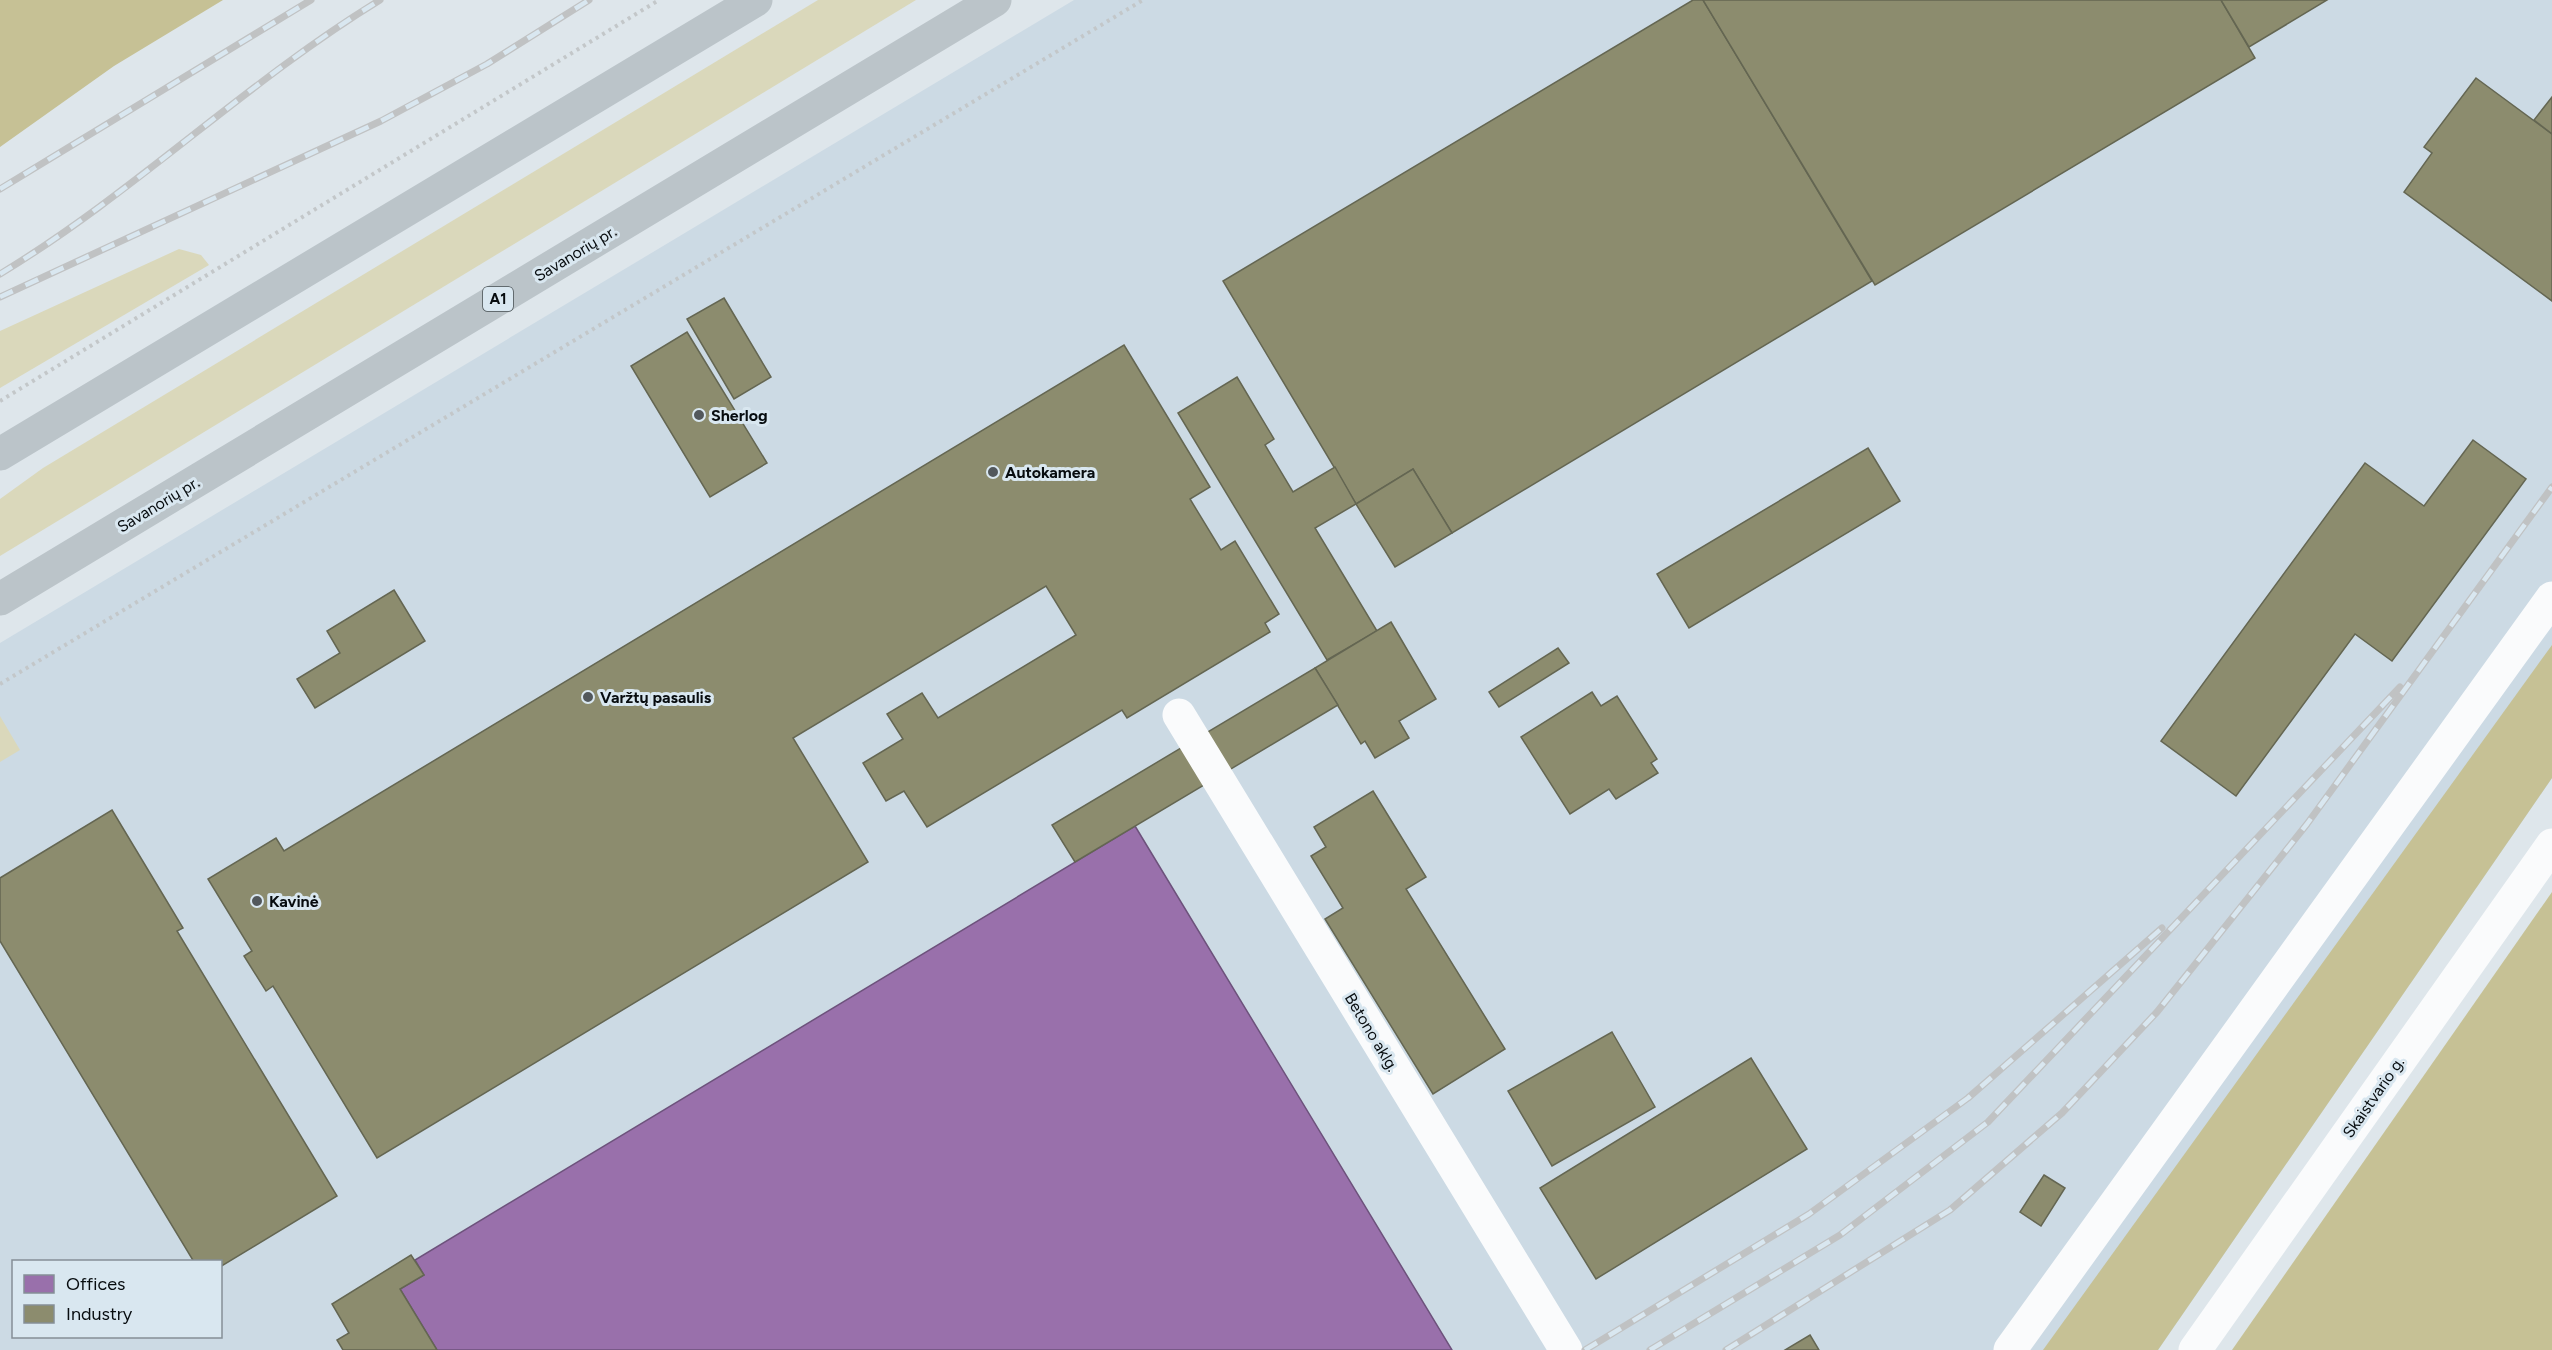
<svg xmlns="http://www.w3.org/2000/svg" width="2552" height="1350" font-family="Figtree,sans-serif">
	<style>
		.built { fill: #ccdae4; fill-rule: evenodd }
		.green { fill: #dad8bb }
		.forest { fill: #c6c195 }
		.offices { fill: #9970ab; stroke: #6d527c; stroke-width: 1.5 }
		.industry { fill: #8c8c6e; stroke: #646652; stroke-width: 1.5 }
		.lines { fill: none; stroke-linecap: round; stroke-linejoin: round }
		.path { stroke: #c3c7c9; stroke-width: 4; stroke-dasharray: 3 4.5; stroke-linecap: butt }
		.minor { stroke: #fafbfc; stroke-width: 33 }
		.highway { stroke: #bbc4c9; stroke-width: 33 }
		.rail-casing { stroke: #c0c2c3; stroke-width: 7 }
		.rail { stroke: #d9e7f0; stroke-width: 4.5; stroke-dasharray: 14; stroke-linecap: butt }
		.poi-dot { fill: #52585c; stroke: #d9e7f0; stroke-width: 2 }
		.labels { text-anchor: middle; stroke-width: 6; stroke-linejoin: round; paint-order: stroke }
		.shield { fill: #d9e7f0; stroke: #464e52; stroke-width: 1.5 }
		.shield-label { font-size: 15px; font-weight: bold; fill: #070c0f }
		.street-label { font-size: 16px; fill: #070c0f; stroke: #d9e7f0 }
		.poi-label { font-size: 16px; font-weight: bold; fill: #070c0f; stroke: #d9e7f0; text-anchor: start }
	</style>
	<rect width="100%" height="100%" fill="#dee6eb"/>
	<path class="built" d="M 1074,0 L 2552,0 L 2552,778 L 2158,1350 L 0,1350 L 0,643 ZM 14,1262 L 220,1262 L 220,1336 L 14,1336 Z"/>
	<g class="green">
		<path d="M 818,0 L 916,0 L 0,556 L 0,499 L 43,468 Z"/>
		<path d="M 179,249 L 201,255 L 209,265 L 0,388 L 0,331 Z"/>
		<path d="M 0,716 L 20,750 L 0,762 Z"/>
	</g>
	<g class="forest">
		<path d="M 0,0 L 223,0 L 114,66 L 0,147 Z"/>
		<path d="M 2552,645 L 2552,778 L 2158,1350 L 2043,1350 Z"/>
		<path d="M 2552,892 L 2552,1350 L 2232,1350 Z"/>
	</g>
	<path class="offices" d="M 1135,826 L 1452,1350 L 437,1350 L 400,1289 L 424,1275 L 415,1260 Z"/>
	<g class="industry">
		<path d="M 1693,0 L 1703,0 L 1872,281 L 1452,533 L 1413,469 L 1356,504 L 1223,281 Z"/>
		<path d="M 1703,0 L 2221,0 L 2255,58 L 1875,285 Z"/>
		<path d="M 2221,0 L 2327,0 L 2249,47 Z"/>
		<path d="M 2476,78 L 2552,134 L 2552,301 L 2404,192 L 2432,153 L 2424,147 Z"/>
		<path d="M 2552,97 L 2552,134 L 2534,120 Z"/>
		<path d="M 724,298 L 771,377 L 734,399 L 687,319 Z"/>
		<path d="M 687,332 L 767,463 L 710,497 L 631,366 Z"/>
		<path d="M 1124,345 L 1210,487 L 1190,499 L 1221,550 L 1235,541 L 1279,614 L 1265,623 L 1270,632 L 1127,718 L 1122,710 L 927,827 L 904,791 L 886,801 L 863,763 L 903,739 L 887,714 L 922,693 L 938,718 L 1076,635 L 1046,586 L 793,738 L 868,862 L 377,1158 L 273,986 L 266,991 L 244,956 L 252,951 L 208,879 L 276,838 L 284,851 Z"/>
		<path d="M 1237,377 L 1274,439 L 1265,445 L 1293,492 L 1335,467 L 1356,504 L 1315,528 L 1377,631 L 1327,660 L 1178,413 Z"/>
		<path d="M 2473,440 L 2526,479 L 2392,661 L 2355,634 L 2236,796 L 2161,741 L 2365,463 L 2424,506 Z"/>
		<path d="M 1868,448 L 1900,501 L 1689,628 L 1657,574 Z"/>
		<path d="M 1413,469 L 1452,533 L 1395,567 L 1356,504 Z"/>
		<path d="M 394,590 L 425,641 L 315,708 L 297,679 L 340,653 L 327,631 Z"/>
		<path d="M 1391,622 L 1436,699 L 1399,721 L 1409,738 L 1375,758 L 1365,741 L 1361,744 L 1315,668 Z"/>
		<path d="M 1558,648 L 1569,663 L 1499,707 L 1489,692 Z"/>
		<path d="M 1315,668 L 1338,705 L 1075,862 L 1052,825 Z"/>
		<path d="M 1592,692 L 1601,706 L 1617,696 L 1657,759 L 1651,763 L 1658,773 L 1616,799 L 1609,789 L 1570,814 L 1521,737 Z"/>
		<path d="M 1373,791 L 1426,877 L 1406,889 L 1505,1049 L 1433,1094 L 1325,919 L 1343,908 L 1311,856 L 1326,847 L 1314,827 Z"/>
		<path d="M 112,810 L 183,928 L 177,931 L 337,1196 L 220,1267 L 220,1262 L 194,1262 L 0,941 L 0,878 Z"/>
		<path d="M 1612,1032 L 1655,1107 L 1552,1166 L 1508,1091 Z"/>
		<path d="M 1751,1058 L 1807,1149 L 1596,1279 L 1540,1188 Z"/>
		<path d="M 2044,1175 L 2065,1188 L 2041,1226 L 2020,1212 Z"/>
		<path d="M 411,1255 L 424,1275 L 400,1289 L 437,1350 L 343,1350 L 337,1340 L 349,1333 L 332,1304 Z"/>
		<path d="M 1810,1335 L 1819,1350 L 1785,1350 Z"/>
	</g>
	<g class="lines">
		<g class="path">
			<path d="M 0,401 L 659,0"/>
			<path d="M 0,684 L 1143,0"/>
		</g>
		<g class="minor">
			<path d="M 1179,715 L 1566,1350"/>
			<path d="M 2010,1350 L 2552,598"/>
			<path d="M 2195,1350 L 2552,845"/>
		</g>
		<g class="highway">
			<path d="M 0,454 L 756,0"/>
			<path d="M 0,599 L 995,0"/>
		</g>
		<g class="rail-casing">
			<g id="rail">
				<path d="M 0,189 L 311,0"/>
				<path d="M 0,274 C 134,193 246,82 380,0"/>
				<path d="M 0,297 L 381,121 L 487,64 L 589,0"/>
				<path d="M 1585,1350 L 1809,1214 L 1968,1098 L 2162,928"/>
				<path d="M 1650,1350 L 1840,1235 L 1988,1122 L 2400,687"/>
				<path d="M 1726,1350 L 1950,1210 L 2062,1113 L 2157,1012 L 2307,824 L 2552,487"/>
			</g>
		</g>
		<use href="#rail" class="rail"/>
	</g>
	<g class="poi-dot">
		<circle cx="699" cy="415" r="6"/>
		<circle cx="993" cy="472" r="6"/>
		<circle cx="588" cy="697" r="6"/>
		<circle cx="257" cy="901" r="6"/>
	</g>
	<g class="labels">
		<rect class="shield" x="483" y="287" width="30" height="24" rx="4.5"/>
		<g class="shield-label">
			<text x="498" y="304">A1</text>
		</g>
		<g class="street-label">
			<text transform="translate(575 253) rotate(-31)" y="6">Savanorių pr.</text>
			<text transform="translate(158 504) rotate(-31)" y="6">Savanorių pr.</text>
			<text transform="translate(1372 1032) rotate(59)" y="6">Betono aklg.</text>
			<text transform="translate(2373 1097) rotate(-55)" y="6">Skaistvario g.</text>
		</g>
		<g class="poi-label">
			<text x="711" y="421">Sherlog</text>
			<text x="1005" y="478">Autokamera</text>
			<text x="600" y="703">Varžtų pasaulis</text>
			<text x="269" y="907">Kavinė</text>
		</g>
	</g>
	<rect x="12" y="1260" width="210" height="78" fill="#d9e7f0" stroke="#858f96" stroke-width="1.5"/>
	<rect x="24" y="1275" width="30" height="18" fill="#9970ab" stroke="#858f96" stroke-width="1.5"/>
	<text x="66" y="1290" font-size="18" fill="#070c0f">Offices</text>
	<rect x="24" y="1305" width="30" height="18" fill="#8c8c6e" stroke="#858f96" stroke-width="1.5"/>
	<text x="66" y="1320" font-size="18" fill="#070c0f">Industry</text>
</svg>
